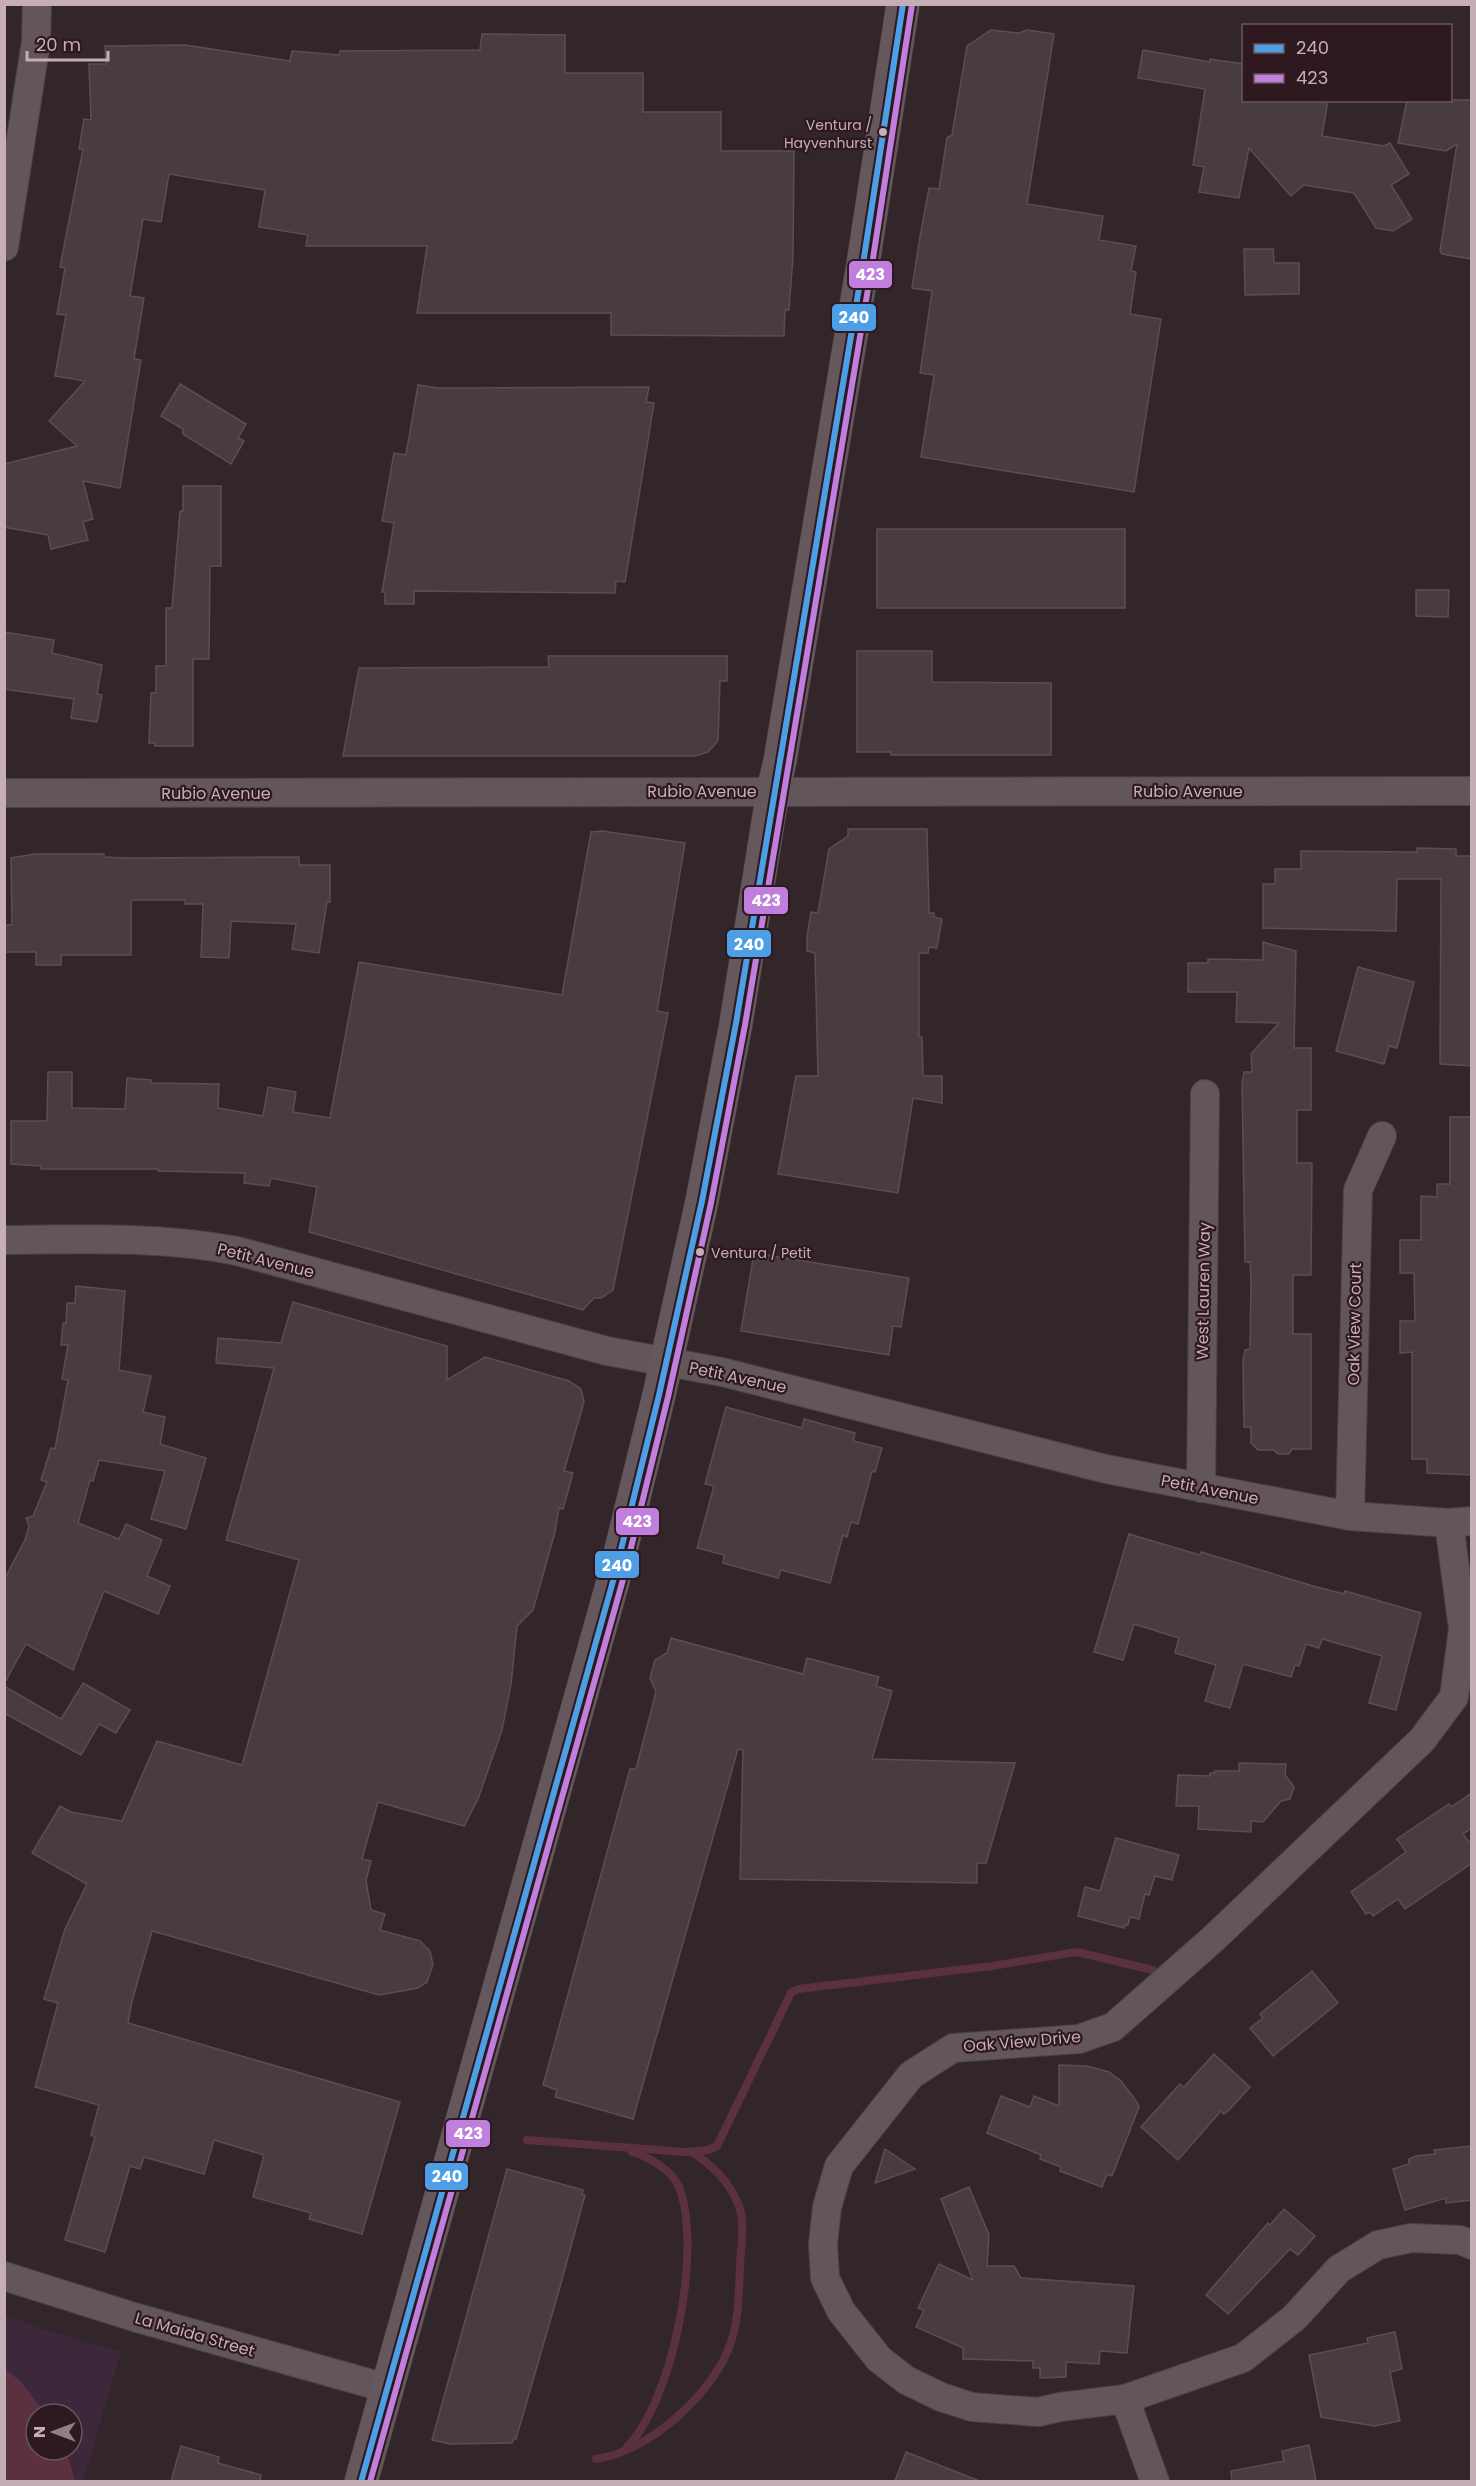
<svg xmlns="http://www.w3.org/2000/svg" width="1476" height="2486" font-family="Poppins,sans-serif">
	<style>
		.green { fill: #3d273b; fill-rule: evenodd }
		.water { fill: #5b3140 }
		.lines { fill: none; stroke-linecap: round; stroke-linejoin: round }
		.stream { stroke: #5b3140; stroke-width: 8 }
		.building { fill: #483c40; stroke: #5c4d52; stroke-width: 1.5 }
		.minor-casing { stroke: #4c4245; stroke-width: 30 }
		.major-casing { stroke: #504347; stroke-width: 34 }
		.minor { stroke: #62565a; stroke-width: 28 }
		.major { stroke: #64585c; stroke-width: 33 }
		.bus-1-casing { stroke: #2e1921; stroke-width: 10 }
		.bus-2-casing { stroke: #2e1921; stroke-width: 10 }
		.bus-1 { stroke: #4d9ee5; stroke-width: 6 }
		.bus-2 { stroke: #c07fdc; stroke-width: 6 }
		.bus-dot { fill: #c6aeb6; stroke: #2e1921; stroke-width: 2 }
		.labels { text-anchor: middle; stroke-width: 4.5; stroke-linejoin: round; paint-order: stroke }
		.bus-label { font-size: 14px; fill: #c6aeb6; stroke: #2e1921; text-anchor: end }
		.street-label { font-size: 16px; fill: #c6aeb6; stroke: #2e1921 }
		.line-badge { stroke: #2e1921; stroke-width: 2 }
		.badge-label { font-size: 16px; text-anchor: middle; font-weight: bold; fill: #fff }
	</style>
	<rect width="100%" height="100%" fill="#33262a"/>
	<path class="green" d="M 4,2314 L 40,2328 L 121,2352 L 83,2481 L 5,2481 ZM 36,2414 L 72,2414 L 72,2450 L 36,2450 Z"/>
	<path class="water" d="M 5,2369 L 20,2381 L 46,2414 L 36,2414 L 36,2450 L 66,2450 L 75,2481 L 5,2481 Z"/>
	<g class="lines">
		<g class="stream">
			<path d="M 527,2140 L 685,2152 L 708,2150 L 717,2146 L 791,1993 L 798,1989 L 992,1966 L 1077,1952 L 1153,1970"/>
			<path d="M 626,2448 C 673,2402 703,2248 679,2187 C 672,2170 649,2157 632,2152"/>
			<path d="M 596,2459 C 646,2453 709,2397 728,2350 C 739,2324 739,2293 740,2265 C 741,2247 745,2222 739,2206 C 729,2181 713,2166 692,2152"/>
		</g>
	</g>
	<g class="building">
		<path d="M 991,30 L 1019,33 L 1027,30 L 1054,34 L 1027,204 L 1103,216 L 1099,240 L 1136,246 L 1131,271 L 1136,272 L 1130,314 L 1161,319 L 1134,492 L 921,457 L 934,375 L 920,373 L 932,291 L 912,288 L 920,237 L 929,188 L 939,189 L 947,138 L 952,135 L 967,46 Z"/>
		<path d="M 482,34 L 565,35 L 565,73 L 643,73 L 643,112 L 721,112 L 721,151 L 794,151 L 793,257 L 789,310 L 785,310 L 784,336 L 611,335 L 611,313 L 417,313 L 427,246 L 306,246 L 308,235 L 259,227 L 265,190 L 169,174 L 161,222 L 143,219 L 130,296 L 144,298 L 134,359 L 141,360 L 120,488 L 83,481 L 93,519 L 83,522 L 88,540 L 51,549 L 48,535 L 4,527 L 4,464 L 77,446 L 49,421 L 85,381 L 55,376 L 66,315 L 57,314 L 65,268 L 60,267 L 83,149 L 79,149 L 84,119 L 91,120 L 89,64 L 106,64 L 105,46 L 185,45 L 290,61 L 292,51 L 339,55 L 340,51 L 480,50 Z"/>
		<path d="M 1143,50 L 1210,62 L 1210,59 L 1244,64 L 1244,100 L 1328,100 L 1322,136 L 1384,146 L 1390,143 L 1409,174 L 1391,185 L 1412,219 L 1393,231 L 1376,228 L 1354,193 L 1304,185 L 1291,196 L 1249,148 L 1239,198 L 1199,192 L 1204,167 L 1193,165 L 1205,89 L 1138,78 Z"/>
		<path d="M 1407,100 L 1472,100 L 1472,259 L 1442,254 L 1440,251 L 1457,144 L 1446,151 L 1398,143 Z"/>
		<path d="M 1244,249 L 1273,249 L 1274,263 L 1299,263 L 1299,294 L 1245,295 Z"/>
		<path d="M 180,384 L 246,424 L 238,438 L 244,441 L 231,464 L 183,434 L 183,429 L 161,416 Z"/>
		<path d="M 418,385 L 438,388 L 649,387 L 646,402 L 654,403 L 625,582 L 616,581 L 615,593 L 414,591 L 414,604 L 385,604 L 385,592 L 382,592 L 394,523 L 382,521 L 394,453 L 406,455 Z"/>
		<path d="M 183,486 L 221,486 L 221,566 L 210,566 L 209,659 L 193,659 L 193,746 L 155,746 L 155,743 L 149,743 L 151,693 L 156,693 L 156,666 L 166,666 L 166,608 L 172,608 L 180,511 L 183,511 Z"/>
		<rect x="877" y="529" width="248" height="79"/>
		<path d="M 1416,590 L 1449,590 L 1448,617 L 1416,616 Z"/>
		<path d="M 4,632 L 54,640 L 52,653 L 102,665 L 97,694 L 102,695 L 97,722 L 71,718 L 74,699 L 4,689 Z"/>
		<path d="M 857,651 L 932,651 L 932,682 L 1051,683 L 1051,755 L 891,755 L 891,752 L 857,752 Z"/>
		<path d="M 548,656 L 727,656 L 727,681 L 720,681 L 718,741 L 708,752 L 695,756 L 343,756 L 359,668 L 549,667 Z"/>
		<path d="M 848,829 L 927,829 L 929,913 L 934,913 L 934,917 L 942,919 L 937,948 L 929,947 L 928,953 L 919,953 L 919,1037 L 922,1037 L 923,1076 L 942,1076 L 942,1103 L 913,1098 L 898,1193 L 778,1174 L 796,1076 L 818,1076 L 815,953 L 807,951 L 807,937 L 811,912 L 818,913 L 829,849 L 848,836 Z"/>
		<path d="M 602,831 L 685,843 L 657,1011 L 668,1013 L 613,1290 L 601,1298 L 594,1298 L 583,1310 L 309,1232 L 317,1187 L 271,1178 L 269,1186 L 244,1183 L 245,1173 L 158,1171 L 158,1169 L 41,1169 L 41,1166 L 11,1164 L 11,1121 L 47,1121 L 48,1072 L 72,1072 L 72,1108 L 125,1109 L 127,1078 L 151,1080 L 151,1083 L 219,1084 L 218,1108 L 263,1116 L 268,1087 L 296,1092 L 293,1112 L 330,1118 L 359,962 L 562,995 L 591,832 Z"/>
		<path d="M 1417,848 L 1456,849 L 1456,856 L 1472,856 L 1472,1066 L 1440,1064 L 1441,879 L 1397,879 L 1396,931 L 1263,928 L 1263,884 L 1275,884 L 1275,869 L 1301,869 L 1301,851 L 1417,852 Z"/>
		<path d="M 35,854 L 104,854 L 104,857 L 127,858 L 299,857 L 299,865 L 330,865 L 330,902 L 327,902 L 319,953 L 292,949 L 296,924 L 231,921 L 229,958 L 201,957 L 203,904 L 185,904 L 185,900 L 131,900 L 131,955 L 61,955 L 61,965 L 36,965 L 36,952 L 4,952 L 4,925 L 12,925 L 11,858 Z"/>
		<path d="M 1263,942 L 1296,951 L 1294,1048 L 1311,1048 L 1311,1110 L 1297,1110 L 1297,1163 L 1312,1163 L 1311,1275 L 1293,1275 L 1293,1334 L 1311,1334 L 1311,1449 L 1292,1449 L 1289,1454 L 1278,1454 L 1274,1450 L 1258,1450 L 1251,1443 L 1251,1427 L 1244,1427 L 1243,1361 L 1245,1350 L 1250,1349 L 1251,1280 L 1250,1262 L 1245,1262 L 1242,1084 L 1244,1072 L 1252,1072 L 1251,1054 L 1279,1023 L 1236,1022 L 1237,992 L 1188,992 L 1188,963 L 1208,963 L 1208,959 L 1263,960 Z"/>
		<path d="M 1358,967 L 1414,982 L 1397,1048 L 1389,1046 L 1384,1064 L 1336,1051 Z"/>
		<path d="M 1450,1117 L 1472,1117 L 1472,1475 L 1427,1473 L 1427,1459 L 1412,1459 L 1412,1352 L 1400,1353 L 1400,1321 L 1415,1321 L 1414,1273 L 1400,1273 L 1400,1240 L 1421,1240 L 1421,1196 L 1437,1197 L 1437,1184 L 1450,1184 Z"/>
		<path d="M 754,1253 L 909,1278 L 901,1327 L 893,1326 L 889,1355 L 741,1331 Z"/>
		<path d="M 76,1286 L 125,1291 L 119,1370 L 151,1376 L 143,1412 L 165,1417 L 160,1444 L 206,1458 L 186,1529 L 151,1519 L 165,1471 L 99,1460 L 93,1481 L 90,1480 L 78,1523 L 119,1539 L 126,1524 L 162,1540 L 147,1576 L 170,1586 L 158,1614 L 104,1591 L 73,1670 L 26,1644 L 4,1684 L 4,1580 L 25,1540 L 29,1526 L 26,1518 L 33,1516 L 47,1482 L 41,1480 L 51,1448 L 55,1449 L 68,1380 L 62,1379 L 68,1345 L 61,1345 L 63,1323 L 66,1323 L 67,1303 L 75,1303 Z"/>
		<path d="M 293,1302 L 447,1346 L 447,1380 L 485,1357 L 569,1381 L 581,1389 L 584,1402 L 564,1471 L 573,1473 L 563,1509 L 559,1508 L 555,1532 L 533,1610 L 517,1626 L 511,1684 L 502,1730 L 478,1799 L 464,1826 L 378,1802 L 362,1859 L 371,1861 L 366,1880 L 371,1910 L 385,1914 L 380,1930 L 420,1941 L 430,1951 L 433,1965 L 427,1982 L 418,1988 L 379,1995 L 152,1931 L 132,2001 L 128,2023 L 400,2102 L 362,2234 L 309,2219 L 311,2213 L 253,2197 L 264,2155 L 214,2140 L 204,2174 L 144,2157 L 140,2169 L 130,2166 L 105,2252 L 65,2240 L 95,2137 L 91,2135 L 99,2105 L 35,2087 L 58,2003 L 44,1999 L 65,1929 L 87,1884 L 32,1853 L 60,1806 L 71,1812 L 122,1821 L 157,1741 L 242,1765 L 299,1560 L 226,1540 L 274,1368 L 216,1363 L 218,1338 L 281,1343 Z"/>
		<path d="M 726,1407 L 802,1428 L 804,1419 L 855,1433 L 853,1441 L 882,1448 L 875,1472 L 872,1471 L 858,1524 L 851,1522 L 847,1537 L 843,1535 L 830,1583 L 781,1570 L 778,1578 L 723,1563 L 724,1555 L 697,1548 L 714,1486 L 705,1484 Z"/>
		<path d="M 1129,1534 L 1200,1555 L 1201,1552 L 1313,1586 L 1344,1594 L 1345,1591 L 1421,1613 L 1396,1710 L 1369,1703 L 1382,1656 L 1322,1639 L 1319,1648 L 1306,1644 L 1299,1666 L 1295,1665 L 1291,1677 L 1243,1664 L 1230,1708 L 1205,1701 L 1216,1665 L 1175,1653 L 1179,1638 L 1134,1624 L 1123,1660 L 1094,1652 Z"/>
		<path d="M 671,1638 L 803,1674 L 807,1658 L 879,1677 L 876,1686 L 892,1691 L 872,1759 L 1015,1763 L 986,1863 L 977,1863 L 977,1883 L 740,1879 L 743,1750 L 738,1749 L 633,2119 L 555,2097 L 557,2090 L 543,2085 L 630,1769 L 636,1769 L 656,1692 L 650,1678 L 655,1660 L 667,1653 Z"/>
		<path d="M 83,1683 L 130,1710 L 116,1733 L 99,1724 L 81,1755 L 4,1713 L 4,1686 L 61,1719 Z"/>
		<path d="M 1239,1763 L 1286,1764 L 1285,1775 L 1294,1787 L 1290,1799 L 1281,1801 L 1263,1822 L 1251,1821 L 1251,1832 L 1198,1829 L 1199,1806 L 1176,1806 L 1178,1775 L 1210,1776 L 1210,1773 L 1215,1773 L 1215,1771 L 1239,1771 Z"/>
		<path d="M 1472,1793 L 1472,1828 L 1463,1834 L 1472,1846 L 1472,1863 L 1405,1909 L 1398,1899 L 1373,1916 L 1370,1912 L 1366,1914 L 1351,1892 L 1406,1852 L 1397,1839 L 1449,1804 L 1451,1807 Z"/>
		<path d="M 1116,1838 L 1179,1855 L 1172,1880 L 1155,1876 L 1149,1895 L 1145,1894 L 1139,1919 L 1130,1917 L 1128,1925 L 1125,1925 L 1124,1928 L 1078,1916 L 1085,1887 L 1100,1891 Z"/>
		<path d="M 1312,1971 L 1338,2003 L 1273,2056 L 1250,2028 L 1263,2018 L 1260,2014 Z"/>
		<path d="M 1214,2054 L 1250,2087 L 1230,2109 L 1224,2114 L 1221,2111 L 1178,2160 L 1141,2127 L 1180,2084 L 1184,2087 Z"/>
		<path d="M 1059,2065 L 1087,2066 L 1109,2072 L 1121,2081 L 1137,2102 L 1139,2107 L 1112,2176 L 1107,2174 L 1102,2187 L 1060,2171 L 1061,2167 L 1040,2159 L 1041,2155 L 987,2133 L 1001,2096 L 1030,2107 L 1034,2096 L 1059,2106 Z"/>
		<path d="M 1472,2146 L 1472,2200 L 1446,2203 L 1446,2198 L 1405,2210 L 1393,2169 L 1409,2164 L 1409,2159 L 1416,2156 L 1435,2154 L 1434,2150 Z"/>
		<path d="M 885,2149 L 915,2169 L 875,2183 Z"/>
		<path d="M 507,2169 L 583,2190 L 582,2194 L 585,2195 L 558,2294 L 516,2439 L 514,2438 L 512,2443 L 450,2444 L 432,2440 Z"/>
		<path d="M 969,2187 L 989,2235 L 987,2266 L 1014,2266 L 1021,2278 L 1134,2286 L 1127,2353 L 1100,2351 L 1099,2364 L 1066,2362 L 1066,2377 L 1040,2378 L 1040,2368 L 1033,2368 L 1033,2361 L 963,2359 L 963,2348 L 916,2327 L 924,2310 L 918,2308 L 939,2264 L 973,2280 L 941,2199 Z"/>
		<path d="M 1284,2209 L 1315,2236 L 1298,2255 L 1290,2249 L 1228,2314 L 1206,2295 L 1268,2223 L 1270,2225 Z"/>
		<path d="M 1395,2332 L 1402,2369 L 1390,2372 L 1400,2421 L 1374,2426 L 1321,2417 L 1309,2355 L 1368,2343 L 1367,2338 Z"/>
		<path d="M 1309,2445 L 1316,2481 L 1232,2481 L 1231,2471 L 1284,2461 L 1282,2451 Z"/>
		<path d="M 181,2446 L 219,2457 L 218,2463 L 261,2475 L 260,2481 L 171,2481 Z"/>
		<path d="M 906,2452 L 977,2480 L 977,2481 L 895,2481 Z"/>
	</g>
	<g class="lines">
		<g class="minor-casing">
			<g id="minor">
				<path d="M 4,247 L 36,42 L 37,4"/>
				<path d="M 4,793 L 1472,791"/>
				<path d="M 4,1240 C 83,1239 159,1236 237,1251 L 607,1351 L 722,1372 L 1106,1469 L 1350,1516 L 1449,1523 L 1472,1521"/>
				<path d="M 1201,1488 L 1205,1094"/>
				<path d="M 1350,1516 L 1358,1190 L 1382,1136"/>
				<path d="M 1449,1523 L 1463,1629 L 1454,1697 L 1422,1740 L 1213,1939 L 1113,2027 L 1079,2039 L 953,2048 L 911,2075 L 839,2166 L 827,2207 L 823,2244 L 825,2278 L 841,2311 L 879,2359 L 906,2380 L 941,2397 L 972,2407 L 1038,2412 L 1060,2407 L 1125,2399 L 1243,2358 L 1294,2318 L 1339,2269 L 1378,2245 L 1411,2238 L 1460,2240 L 1472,2245"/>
				<path d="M 4,2276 L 134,2317 L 386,2388"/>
				<path d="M 1125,2399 L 1155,2482"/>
			</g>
		</g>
		<g class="major-casing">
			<path id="major" d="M 361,2482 L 615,1574 L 659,1395 L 702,1201 L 736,1023 L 773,791 L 780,761 L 863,264 L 903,4"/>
		</g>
		<use href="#minor" class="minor"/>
		<use href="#major" class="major"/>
		<g class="bus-1-casing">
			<path id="bus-1" d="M 361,2482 L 615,1574 L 659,1395 L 702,1201 L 736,1023 L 780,761 L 863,264 L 903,4"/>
		</g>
		<g class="bus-2-casing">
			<path id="bus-2" d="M 370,2482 L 624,1576 L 668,1397 L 711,1203 L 745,1025 L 789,762 L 872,265 L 912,5"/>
		</g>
		<use href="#bus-1" class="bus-1"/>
		<use href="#bus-2" class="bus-2"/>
	</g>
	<g class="bus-dot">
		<circle cx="883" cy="132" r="5"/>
		<circle cx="700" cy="1252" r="5"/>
	</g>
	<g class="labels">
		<g class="bus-label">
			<text x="872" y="130">Ventura /<tspan x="872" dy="18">Hayvenhurst</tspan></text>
			<text x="711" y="1258" text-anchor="start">Ventura / Petit</text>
		</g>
		<g class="street-label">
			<text x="702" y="797">Rubio Avenue</text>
			<text x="1188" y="797">Rubio Avenue</text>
			<text x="216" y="799">Rubio Avenue</text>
			<text transform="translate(266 1260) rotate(14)" y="6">Petit Avenue</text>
			<text transform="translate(1203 1291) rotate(-89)" y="6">West Lauren Way</text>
			<text transform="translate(1354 1324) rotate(-89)" y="6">Oak View Court</text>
			<text transform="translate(738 1377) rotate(12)" y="6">Petit Avenue</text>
			<text transform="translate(1210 1489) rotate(11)" y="6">Petit Avenue</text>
			<text transform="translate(1022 2041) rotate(-5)" y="6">Oak View Drive</text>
			<text transform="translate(195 2334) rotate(16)" y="6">La Maida Street</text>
		</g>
	</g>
	<g class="line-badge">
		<rect x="848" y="260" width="45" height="29" rx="6" fill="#c07fdc"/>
		<rect x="831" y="303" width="46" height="29" rx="6" fill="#4d9ee5"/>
		<rect x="743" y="886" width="46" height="29" rx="6" fill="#c07fdc"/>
		<rect x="726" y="929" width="46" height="29" rx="6" fill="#4d9ee5"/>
		<rect x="615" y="1507" width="45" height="29" rx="6" fill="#c07fdc"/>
		<rect x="594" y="1550" width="46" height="29" rx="6" fill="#4d9ee5"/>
		<rect x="445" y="2119" width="46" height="29" rx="6" fill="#c07fdc"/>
		<rect x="424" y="2162" width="45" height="29" rx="6" fill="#4d9ee5"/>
	</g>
	<g class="badge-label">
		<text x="870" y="280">423</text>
		<text x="854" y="323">240</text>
		<text x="766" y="906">423</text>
		<text x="749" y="950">240</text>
		<text x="637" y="1527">423</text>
		<text x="617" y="1571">240</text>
		<text x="468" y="2139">423</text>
		<text x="447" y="2182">240</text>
	</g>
	<rect width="1476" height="2486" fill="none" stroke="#c6aeb6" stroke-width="12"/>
	<rect x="1242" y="24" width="210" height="78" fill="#2e1921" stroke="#6b555d" stroke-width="1.5"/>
	<rect x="1254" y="44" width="30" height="9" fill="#4d9ee5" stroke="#6b555d" stroke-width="1.5"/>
	<text x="1296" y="54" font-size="18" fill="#c6aeb6">240</text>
	<rect x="1254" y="74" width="30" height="9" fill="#c07fdc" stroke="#6b555d" stroke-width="1.5"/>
	<text x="1296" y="84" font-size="18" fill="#c6aeb6">423</text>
	<g transform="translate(54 2432) rotate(270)"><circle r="28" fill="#2e1921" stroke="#6b555d" stroke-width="1.5"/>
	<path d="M0-4.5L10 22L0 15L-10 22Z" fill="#937e85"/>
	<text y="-9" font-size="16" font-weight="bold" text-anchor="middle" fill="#c6aeb6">N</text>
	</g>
	<path d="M27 51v9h81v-9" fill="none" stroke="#c6aeb6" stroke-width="3"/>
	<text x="36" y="51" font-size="18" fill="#c6aeb6" stroke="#2e1921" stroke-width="4.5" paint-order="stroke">20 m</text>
</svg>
